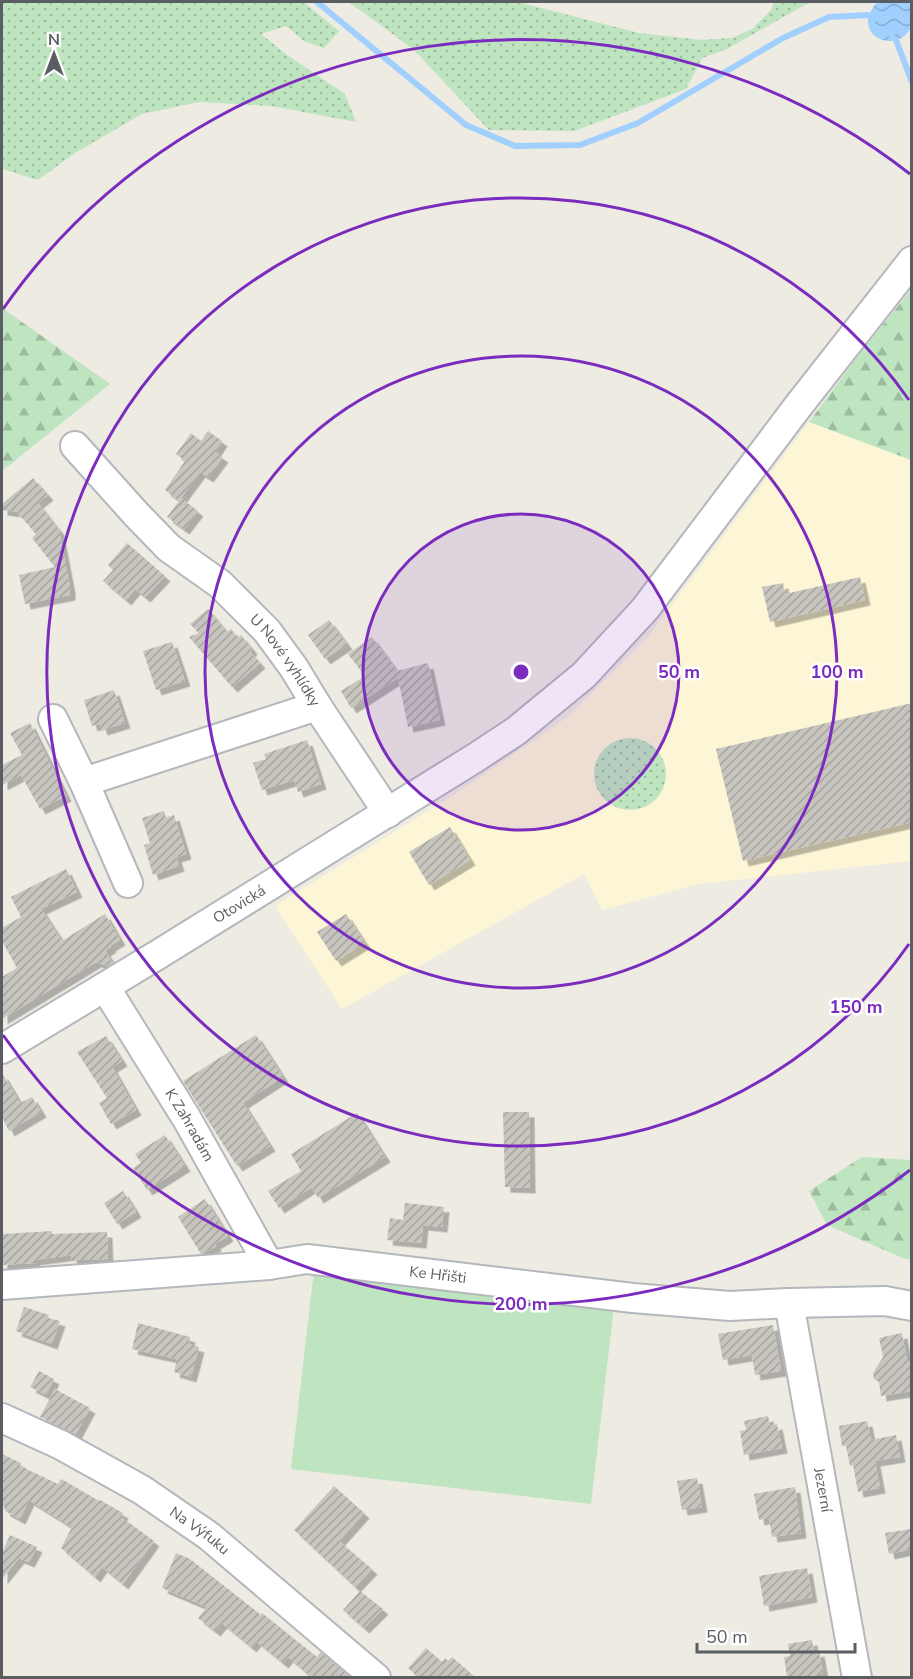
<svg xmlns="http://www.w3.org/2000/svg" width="913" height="1679" font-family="'Nunito Sans',sans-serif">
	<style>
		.commercial { fill: #fdf6d6 }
		.grass { fill: url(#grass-dots) }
		.forest { fill: url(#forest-firs) }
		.park { fill: #bee4c0 }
		.water { fill: url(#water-waves) }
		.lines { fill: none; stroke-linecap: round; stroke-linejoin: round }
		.stream { stroke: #a1d0fe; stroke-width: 6 }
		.building { fill: url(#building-hatch); filter: url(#shadow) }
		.minor-casing { stroke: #b4b7bc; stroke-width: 32 }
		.minor { stroke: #fff; stroke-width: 28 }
		.ring { fill: none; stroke: #7b2cbf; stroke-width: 3 }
		.labels { text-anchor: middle; stroke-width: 5; stroke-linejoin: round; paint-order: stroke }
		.street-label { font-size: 15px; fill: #5a5d62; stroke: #fff }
		.centre { fill: #7b2cbf; stroke: #fff; stroke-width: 3 }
		.ring-label { font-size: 18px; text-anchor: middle; font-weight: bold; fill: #7b2cbf; stroke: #fff; stroke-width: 5; stroke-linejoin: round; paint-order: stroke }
	</style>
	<defs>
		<pattern id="grass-dots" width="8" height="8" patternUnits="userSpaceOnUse" patternTransform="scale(1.5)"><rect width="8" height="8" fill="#bee4c0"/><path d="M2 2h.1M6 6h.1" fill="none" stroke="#9dbc9f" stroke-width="1.8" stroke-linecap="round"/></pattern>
		<pattern id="forest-firs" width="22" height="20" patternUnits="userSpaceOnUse" patternTransform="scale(1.5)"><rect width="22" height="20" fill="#bee4c0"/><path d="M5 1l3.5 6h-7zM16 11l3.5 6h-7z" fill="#9dbc9f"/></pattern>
		<pattern id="water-waves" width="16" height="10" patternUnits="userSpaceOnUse" patternTransform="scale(1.5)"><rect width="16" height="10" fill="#a1d0fe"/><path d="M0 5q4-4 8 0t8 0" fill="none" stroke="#86acd1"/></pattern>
		<pattern id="building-hatch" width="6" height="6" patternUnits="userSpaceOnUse" patternTransform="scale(1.5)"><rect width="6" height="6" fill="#c8c5bf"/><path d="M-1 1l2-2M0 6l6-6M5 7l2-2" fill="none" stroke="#a5a39f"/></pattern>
		<filter id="shadow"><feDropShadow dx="5.5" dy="5.5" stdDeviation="0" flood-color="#0004"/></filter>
	</defs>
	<rect width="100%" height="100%" fill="#edebe2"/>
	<path class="commercial" d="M 809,422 L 911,460 L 911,861 L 699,884 L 602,910 L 584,874 L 342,1009 L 275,906 L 455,794 L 569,716 L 646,639 Z"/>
	<g class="grass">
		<path d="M 2,2 L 303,2 L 339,31 L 324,48 L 305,42 L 286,26 L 261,34 L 287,55 L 345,94 L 356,122 L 272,106 L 199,102 L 142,114 L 75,153 L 38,180 L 2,169 Z"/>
		<path d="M 349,2 L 518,2 L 639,33 L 701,40 L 732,38 L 752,29 L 771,10 L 774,2 L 810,2 L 727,49 L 702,58 L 686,89 L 574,131 L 489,130 L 413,49 Z"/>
		<circle cx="630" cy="774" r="36"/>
	</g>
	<g class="forest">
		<path d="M 911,290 L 911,460 L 809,422 L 864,348 Z"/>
		<path d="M 2,308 L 110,384 L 2,471 Z"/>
		<path d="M 862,1157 L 911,1160 L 911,1260 L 903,1258 L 827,1225 L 809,1191 Z"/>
	</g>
	<path class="park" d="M 314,1270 L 614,1306 L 591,1504 L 291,1469 Z"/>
	<path class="water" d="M 877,2 L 911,3 C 912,10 913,20 911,27 C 898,56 848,36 877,2 Z"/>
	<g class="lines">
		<g class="stream">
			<path d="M 317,2 L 466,125 L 515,146 L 580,145 L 638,123 L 783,38 L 829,17 L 868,15 L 873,20"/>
			<path d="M 892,36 L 896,40 L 912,82"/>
		</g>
	</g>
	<g class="building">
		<path d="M 208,431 L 222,441 L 215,452 L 223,457 L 208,477 L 200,472 L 181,498 L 198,511 L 184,529 L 167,517 L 179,501 L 165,490 L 185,461 L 176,454 L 191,433 L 201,441 Z"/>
		<path d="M 33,478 L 48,495 L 38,503 L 59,530 L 70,588 L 70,595 L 25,604 L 19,575 L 55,567 L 32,538 L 36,534 L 17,512 L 2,510 L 2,504 Z"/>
		<path d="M 127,543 L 165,576 L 145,597 L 135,589 L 126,600 L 103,581 L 113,570 L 108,565 Z"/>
		<path d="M 860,577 L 865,600 L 770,622 L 762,587 L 783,583 L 785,594 Z"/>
		<path d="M 208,609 L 227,632 L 231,629 L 238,638 L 241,635 L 252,649 L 250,652 L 260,663 L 232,687 L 189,637 L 199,633 L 190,624 Z"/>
		<path d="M 329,620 L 347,644 L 325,659 L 308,635 Z"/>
		<path d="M 372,637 L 397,671 L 428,663 L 440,720 L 408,727 L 398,678 L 351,708 L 341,691 L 365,676 L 348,654 Z"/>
		<path d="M 172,642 L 185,681 L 156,690 L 143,651 Z"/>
		<path d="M 114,690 L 125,723 L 102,730 L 100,724 L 92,726 L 84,700 Z"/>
		<path d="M 912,703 L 912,822 L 743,861 L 716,749 Z"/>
		<path d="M 30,723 L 66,796 L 40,809 L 21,775 L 2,785 L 2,765 L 22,755 L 10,733 Z"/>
		<path d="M 307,740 L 321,784 L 298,792 L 294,780 L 262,790 L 253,763 L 266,759 L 264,754 Z"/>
		<path d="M 164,811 L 166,818 L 174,815 L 186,854 L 176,857 L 179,866 L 153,875 L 144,845 L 150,843 L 142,818 Z"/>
		<path d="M 450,827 L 470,860 L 429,885 L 409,852 Z"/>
		<path d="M 66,869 L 77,892 L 41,909 L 62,941 L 105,914 L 120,940 L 110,946 L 111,947 L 105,951 L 113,963 L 108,966 L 96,962 L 2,1019 L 2,977 L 17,968 L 2,941 L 2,928 L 21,917 L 11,897 Z"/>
		<path d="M 346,914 L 365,943 L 336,961 L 317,932 Z"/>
		<path d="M 256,1035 L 283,1077 L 243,1103 L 270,1146 L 237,1166 L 183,1081 Z"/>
		<path d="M 106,1036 L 122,1061 L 112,1067 L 136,1110 L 111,1124 L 99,1103 L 107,1098 L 77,1052 Z"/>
		<path d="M 2,1073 L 20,1103 L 32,1097 L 41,1112 L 9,1131 L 2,1117 Z"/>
		<path d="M 503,1112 L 529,1112 L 530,1188 L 505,1187 Z"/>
		<path d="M 357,1113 L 385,1157 L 318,1198 L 312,1187 L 279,1208 L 268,1191 L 301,1171 L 291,1154 Z"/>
		<path d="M 165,1135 L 185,1166 L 147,1190 L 133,1168 L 141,1163 L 135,1154 Z"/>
		<path d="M 123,1191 L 136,1212 L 117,1224 L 104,1203 Z"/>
		<path d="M 205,1199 L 228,1236 L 215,1244 L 216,1246 L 201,1254 L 178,1217 Z"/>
		<path d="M 405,1203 L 444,1207 L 442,1227 L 423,1225 L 421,1243 L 387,1240 L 390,1218 L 403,1220 Z"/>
		<path d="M 52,1231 L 52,1234 L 107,1232 L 108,1259 L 72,1260 L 71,1255 L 34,1260 L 34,1263 L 2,1265 L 2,1234 Z"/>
		<path d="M 24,1307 L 49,1315 L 48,1318 L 60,1321 L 52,1344 L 16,1331 Z"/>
		<path d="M 138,1323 L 190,1337 L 189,1344 L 199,1347 L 191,1377 L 174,1372 L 177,1359 L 132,1349 Z"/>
		<path d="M 773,1325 L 781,1371 L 755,1375 L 752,1355 L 723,1360 L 718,1334 Z"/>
		<path d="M 902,1333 L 907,1362 L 912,1361 L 912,1391 L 881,1396 L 879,1382 L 874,1379 L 873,1373 L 883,1357 L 879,1338 Z"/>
		<path d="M 39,1371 L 54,1379 L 46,1395 L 30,1387 Z"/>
		<path d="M 55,1389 L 90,1408 L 76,1434 L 40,1417 Z"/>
		<path d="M 768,1416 L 770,1426 L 777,1424 L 782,1448 L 744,1455 L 740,1431 L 746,1430 L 744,1421 Z"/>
		<path d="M 867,1421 L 871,1440 L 896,1435 L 900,1457 L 875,1461 L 880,1488 L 858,1492 L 853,1465 L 850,1466 L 846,1446 L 842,1446 L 839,1426 Z"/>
		<path d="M 2,1454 L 21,1463 L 20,1466 L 58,1484 L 61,1479 L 65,1481 L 99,1501 L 100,1500 L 123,1513 L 121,1517 L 154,1541 L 123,1584 L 102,1567 L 95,1577 L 61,1548 L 72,1527 L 29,1500 L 20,1519 L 5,1511 L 4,1506 L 2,1505 Z"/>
		<path d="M 697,1478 L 702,1507 L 682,1510 L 677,1481 Z"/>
		<path d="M 334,1486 L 364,1513 L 339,1541 L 372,1569 L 355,1587 L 294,1530 Z"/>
		<path d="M 795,1487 L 801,1533 L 772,1537 L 769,1518 L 759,1520 L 754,1494 Z"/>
		<path d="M 912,1529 L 912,1549 L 889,1554 L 885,1533 Z"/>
		<path d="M 10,1535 L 37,1547 L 29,1562 L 19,1558 L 2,1579 L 2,1553 Z"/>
		<path d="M 176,1553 L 190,1559 L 261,1615 L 262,1613 L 317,1657 L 321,1652 L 350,1677 L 311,1677 L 288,1657 L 283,1663 L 256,1641 L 251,1647 L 222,1623 L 215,1631 L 198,1618 L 207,1607 L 162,1588 Z"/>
		<path d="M 807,1568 L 812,1597 L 764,1606 L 759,1576 Z"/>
		<path d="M 360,1591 L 383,1609 L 364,1628 L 343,1610 Z"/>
		<path d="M 812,1640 L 814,1652 L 819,1651 L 823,1673 L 818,1674 L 818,1677 L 787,1677 L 784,1657 L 790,1656 L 788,1644 Z"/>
		<path d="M 426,1648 L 442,1662 L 445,1658 L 448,1661 L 452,1657 L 475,1677 L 418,1677 L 408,1668 Z"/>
	</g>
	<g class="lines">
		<g class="minor-casing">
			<g id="minor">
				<path id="s1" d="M 75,446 L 136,514 L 169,548 L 220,584 L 267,631 L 294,668 L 317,706 L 388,813"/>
				<path d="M 53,719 L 84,782 L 128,883"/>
				<path d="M 84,782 L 317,706"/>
				<path id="s2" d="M 105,987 L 187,1119 L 269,1265"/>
				<path id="s3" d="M 2,1049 L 159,954 L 475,758 L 516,731 L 584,675 L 645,609 L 799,405 L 912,261"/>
				<path id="s4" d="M 2,1285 L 269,1265 L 307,1259 L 633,1298 L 730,1306 L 789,1303 L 885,1301 L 912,1306"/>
				<path id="s5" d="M 789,1303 L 857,1678"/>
				<path id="s6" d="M 2,1418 L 61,1445 L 142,1490 L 209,1536 L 376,1678"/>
			</g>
		</g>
		<use href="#minor" class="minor"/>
	</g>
	<circle cx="521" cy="672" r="158" fill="#7b2cbf" fill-opacity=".12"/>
	<g class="ring">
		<circle cx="521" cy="672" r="158"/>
		<circle cx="521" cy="672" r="316"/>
		<path d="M909 944A474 474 0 1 1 909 400"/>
		<path d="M910 1170A632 632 0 0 1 3 1035M3 309A632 632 0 0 1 910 174"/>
	</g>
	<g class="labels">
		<g class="street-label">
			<text dy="5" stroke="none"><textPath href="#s1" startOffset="302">U Nové vyhlídky</textPath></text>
			<text dy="5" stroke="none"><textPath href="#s3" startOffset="278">Otovická</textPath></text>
			<text dy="5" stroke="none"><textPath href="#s2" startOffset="162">K Zahradám</textPath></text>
			<text dy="5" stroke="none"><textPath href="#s4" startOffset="438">Ke Hřišti</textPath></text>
			<text dy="5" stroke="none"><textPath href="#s5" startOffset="190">Jezerní</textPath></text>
			<text dy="5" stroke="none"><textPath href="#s6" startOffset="228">Na Výfuku</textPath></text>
		</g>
	</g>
	<circle cx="521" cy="672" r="9" class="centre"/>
	<g class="ring-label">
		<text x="679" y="678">50 m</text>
		<text x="837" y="678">100 m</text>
		<text x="856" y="1013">150 m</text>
		<text x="521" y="1310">200 m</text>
	</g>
	<rect width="913" height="1679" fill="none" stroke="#5a5d62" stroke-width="6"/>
	<g transform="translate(54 54)" stroke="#ffffff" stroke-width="4.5" paint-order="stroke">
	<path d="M0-4.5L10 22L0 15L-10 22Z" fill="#5a5d62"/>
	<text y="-9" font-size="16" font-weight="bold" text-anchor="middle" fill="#5a5d62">N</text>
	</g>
	<path d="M697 1643v9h158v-9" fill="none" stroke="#5a5d62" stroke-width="3"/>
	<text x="706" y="1643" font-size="18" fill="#5a5d62" stroke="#ffffff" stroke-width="4.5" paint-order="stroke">50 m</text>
</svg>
